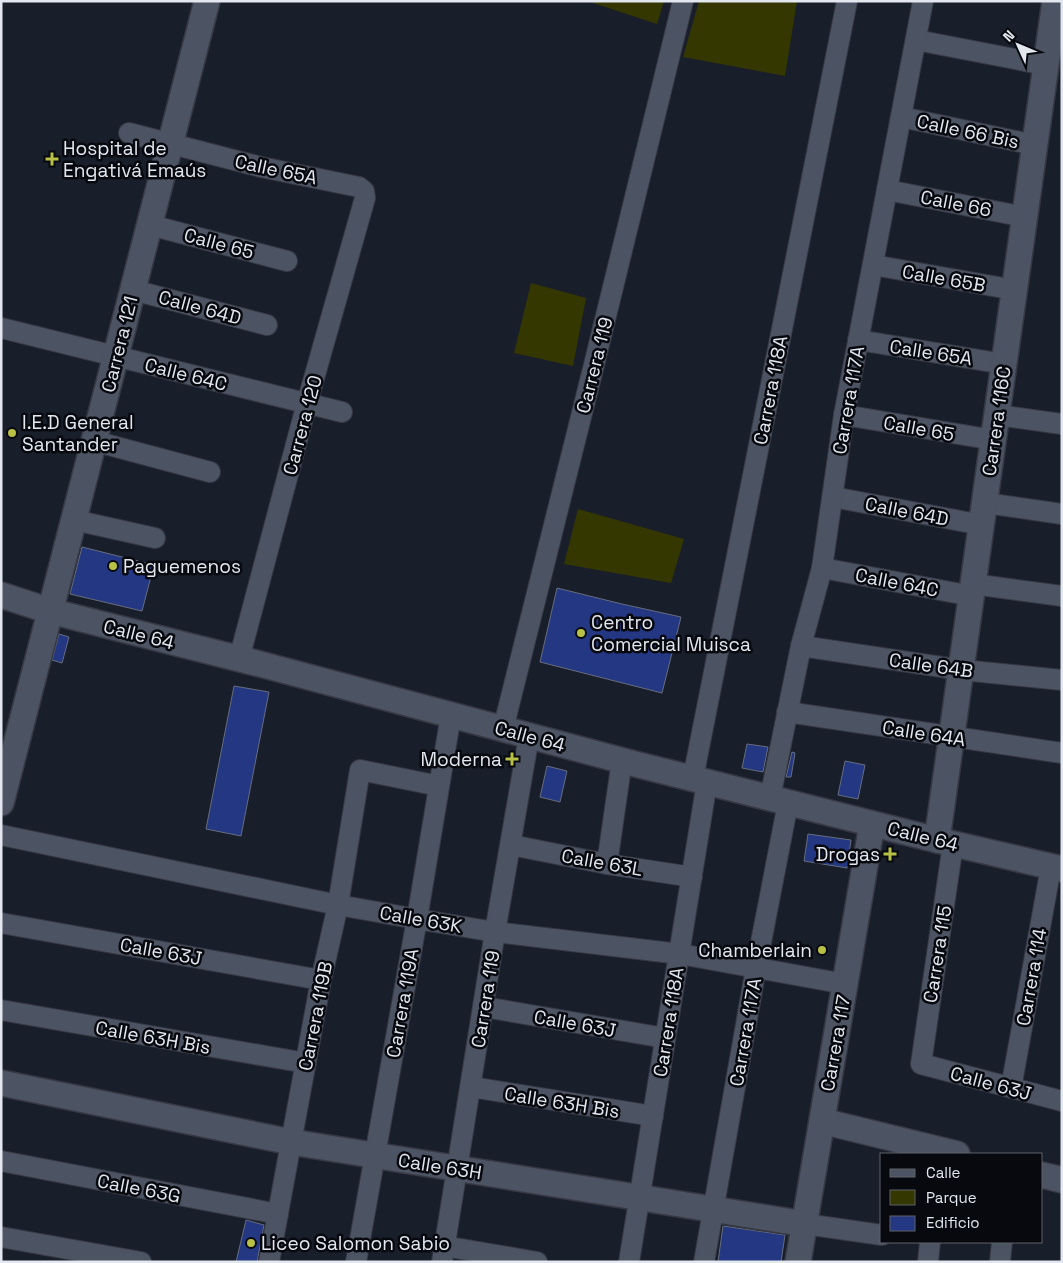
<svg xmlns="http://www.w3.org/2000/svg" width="1063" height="1263" font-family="'Space Grotesk',sans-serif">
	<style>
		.green { fill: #353700 }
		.building { fill: #233783; stroke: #666d7d }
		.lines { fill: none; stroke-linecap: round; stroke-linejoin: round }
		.minor-casing { stroke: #363944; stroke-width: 22 }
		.tertiary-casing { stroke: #363944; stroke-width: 28 }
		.minor { stroke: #4c5362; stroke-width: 20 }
		.tertiary { stroke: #4c5362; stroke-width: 25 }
		.poi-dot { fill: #b9c046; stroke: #07090e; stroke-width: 2 }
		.labels { text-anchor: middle; stroke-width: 5; stroke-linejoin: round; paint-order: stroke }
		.street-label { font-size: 19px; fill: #e3e7f0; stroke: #07090e }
		.poi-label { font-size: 19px; fill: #e3e7f0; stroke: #07090e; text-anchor: start }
	</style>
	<rect width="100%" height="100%" fill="#191e2b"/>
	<g class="green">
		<path d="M 587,1 L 664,1 L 657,24 Z"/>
		<path d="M 699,1 L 797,1 L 785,76 L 683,57 Z"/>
		<path d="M 531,283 L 586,298 L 573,366 L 514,353 Z"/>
		<path d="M 578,509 L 684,539 L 671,583 L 564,564 Z"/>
	</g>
	<g class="building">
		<path d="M 82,547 L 154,565 L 142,611 L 70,594 Z"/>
		<path d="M 557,588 L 622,604 L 681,617 L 662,693 L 540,662 Z"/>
		<path d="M 59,634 L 69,637 L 62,663 L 52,660 Z"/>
		<path d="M 234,686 L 269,692 L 241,836 L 206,829 Z"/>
		<path d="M 747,744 L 768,747 L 763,772 L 742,768 Z"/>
		<path d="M 792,752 L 795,753 L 791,777 L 786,777 Z"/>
		<path d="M 845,761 L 865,765 L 858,799 L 838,795 Z"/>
		<path d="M 547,766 L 567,771 L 560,802 L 540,797 Z"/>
		<path d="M 808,834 L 851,840 L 847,868 L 804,861 Z"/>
		<path d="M 246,1220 L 264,1225 L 257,1262 L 236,1262 Z"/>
		<path d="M 723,1226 L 785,1235 L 781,1262 L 718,1262 Z"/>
	</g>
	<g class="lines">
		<g class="minor-casing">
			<g id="minor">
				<path d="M 916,40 L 1046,65"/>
				<path d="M 901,117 L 1035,145"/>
				<path d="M 129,133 L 261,167 L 359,187 L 364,191 L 365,198 L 307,403 L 239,659"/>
				<path d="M 887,190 L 1025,217"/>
				<path d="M 150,225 L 287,261"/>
				<path d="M 873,265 L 1015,290"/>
				<path d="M 133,290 L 267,325"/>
				<path d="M 1,328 L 342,412"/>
				<path d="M 858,340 L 1004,364"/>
				<path d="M 844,415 L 994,440"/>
				<path d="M 997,415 L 1062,424"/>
				<path d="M 94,441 L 210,472"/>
				<path d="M 833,497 L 982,525"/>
				<path d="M 985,503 L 1062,514"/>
				<path d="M 74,520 L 155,538"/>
				<path d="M 822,568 L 972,596"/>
				<path d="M 973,584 L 1062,596"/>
				<path d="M 801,646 L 962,670 L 1062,680"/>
				<path d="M 787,712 L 1062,753"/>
				<path d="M 503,729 L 593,369 L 683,1"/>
				<path d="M 693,778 L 847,1"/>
				<path d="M 770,798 L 801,646 L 822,568 L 844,415 L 923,1"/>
				<path d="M 1,835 L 338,905 L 417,919 L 495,932 L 680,954 L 845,984"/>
				<path d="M 953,844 L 921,1064 L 1062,1101"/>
				<path d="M 511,845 L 607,864 L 692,877"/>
				<path d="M 607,864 L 622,760"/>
				<path d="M 1,923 L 321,980"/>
				<path d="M 484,1007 L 665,1038"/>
				<path d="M 1,1010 L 306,1063"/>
				<path d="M 471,1087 L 653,1116"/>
				<path d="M 1011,1088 L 1051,867"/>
				<path d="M 1,1161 L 278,1214"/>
				<path d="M 805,1224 L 882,1235"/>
				<path d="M 1,1237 L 141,1262"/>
				<path d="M 444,1246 L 537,1262"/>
				<path d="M 269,1262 L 321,980 L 338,905 L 360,770 L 439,786"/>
				<path d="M 356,1262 L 417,919 L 451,715"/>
				<path d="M 442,1262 L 495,932 L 529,736"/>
				<path d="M 629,1262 L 707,782"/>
				<path d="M 704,1262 L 756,968 L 788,803"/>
				<path d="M 928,1262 L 930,1242"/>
				<path d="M 1000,1262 L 1002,1242"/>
			</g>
		</g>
		<g class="tertiary-casing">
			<g id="tertiary">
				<path d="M 1,595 L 50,611 L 260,664 L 635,764 L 937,840 L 1062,869"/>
				<path d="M 1,803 L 207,1"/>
				<path d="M 937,840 L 1055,1"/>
				<path d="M 1,1083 L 291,1142 L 805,1224"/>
				<path d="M 822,1121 L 957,1154"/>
				<path d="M 1042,1175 L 1062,1180"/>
				<path d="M 798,1262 L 872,824"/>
			</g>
		</g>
		<use href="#minor" class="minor"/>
		<use href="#tertiary" class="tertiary"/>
	</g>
	<g class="poi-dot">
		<path d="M49.5 151.5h5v5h5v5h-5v5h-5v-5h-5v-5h5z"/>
		<circle cx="12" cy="433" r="5"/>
		<circle cx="113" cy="566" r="5"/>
		<circle cx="581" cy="633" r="5"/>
		<path d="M509.5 751.5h5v5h5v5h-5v5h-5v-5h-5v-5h5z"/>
		<path d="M887.5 846.5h5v5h5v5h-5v5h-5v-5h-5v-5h5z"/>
		<circle cx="822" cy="950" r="5"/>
		<circle cx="251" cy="1243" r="5"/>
	</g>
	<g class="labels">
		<g class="street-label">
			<text transform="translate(968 131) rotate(12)" y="7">Calle 66 Bis</text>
			<text transform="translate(276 169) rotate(12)" y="7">Calle 65A</text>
			<text transform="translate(956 203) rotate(11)" y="7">Calle 66</text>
			<text transform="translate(219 243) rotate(15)" y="7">Calle 65</text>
			<text transform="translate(944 278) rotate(10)" y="7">Calle 65B</text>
			<text transform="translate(200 307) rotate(15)" y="7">Calle 64D</text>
			<text transform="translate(119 344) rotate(-76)" y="7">Carrera 121</text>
			<text transform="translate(931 352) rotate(9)" y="7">Calle 65A</text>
			<text transform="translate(594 365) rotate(-76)" y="7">Carrera 119</text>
			<text transform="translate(186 374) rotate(14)" y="7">Calle 64C</text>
			<text transform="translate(770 390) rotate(-79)" y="7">Carrera 118A</text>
			<text transform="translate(848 400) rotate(-80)" y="7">Carrera 117A</text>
			<text transform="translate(996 421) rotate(-82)" y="7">Carrera 116C</text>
			<text transform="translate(302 425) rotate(-75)" y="7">Carrera 120</text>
			<text transform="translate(919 428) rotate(10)" y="7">Calle 65</text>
			<text transform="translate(907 511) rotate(11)" y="7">Calle 64D</text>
			<text transform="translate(897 582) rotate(11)" y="7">Calle 64C</text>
			<text transform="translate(139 634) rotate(14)" y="7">Calle 64</text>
			<text transform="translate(931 665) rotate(8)" y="7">Calle 64B</text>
			<text transform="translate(924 733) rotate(9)" y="7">Calle 64A</text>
			<text transform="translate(530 736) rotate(15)" y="7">Calle 64</text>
			<text transform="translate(923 836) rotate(14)" y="7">Calle 64</text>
			<text transform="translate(602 862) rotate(10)" y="7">Calle 63L</text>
			<text transform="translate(421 919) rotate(10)" y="7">Calle 63K</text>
			<text transform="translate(161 951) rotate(10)" y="7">Calle 63J</text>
			<text transform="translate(937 954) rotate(-81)" y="7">Carrera 115</text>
			<text transform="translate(1031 977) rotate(-80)" y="7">Carrera 114</text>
			<text transform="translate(485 999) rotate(-81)" y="7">Carrera 119</text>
			<text transform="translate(402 1003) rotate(-80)" y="7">Carrera 119A</text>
			<text transform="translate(315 1016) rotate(-79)" y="7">Carrera 119B</text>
			<text transform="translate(668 1022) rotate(-81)" y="7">Carrera 118A</text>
			<text transform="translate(575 1023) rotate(10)" y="7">Calle 63J</text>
			<text transform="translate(745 1032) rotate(-80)" y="7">Carrera 117A</text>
			<text transform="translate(153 1037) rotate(10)" y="7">Calle 63H Bis</text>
			<text transform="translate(835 1043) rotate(-80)" y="7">Carrera 117</text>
			<text transform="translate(991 1083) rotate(15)" y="7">Calle 63J</text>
			<text transform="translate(562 1102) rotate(9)" y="7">Calle 63H Bis</text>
			<text transform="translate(440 1166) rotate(9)" y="7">Calle 63H</text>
			<text transform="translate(139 1188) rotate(11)" y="7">Calle 63G</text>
		</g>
		<g class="poi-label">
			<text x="63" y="155">Hospital de<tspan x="63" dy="22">Engativá Emaús</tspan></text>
			<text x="22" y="429">I.E.D General<tspan x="22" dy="22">Santander</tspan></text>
			<text x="123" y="573">Paguemenos</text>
			<text x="591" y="629">Centro<tspan x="591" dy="22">Comercial Muisca</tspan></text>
			<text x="502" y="766" text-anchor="end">Moderna</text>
			<text x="880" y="861" text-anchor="end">Drogas</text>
			<text x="812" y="957" text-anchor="end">Chamberlain</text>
			<text x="261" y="1250">Liceo Salomon Sabio</text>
		</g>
	</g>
	<rect width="1063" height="1263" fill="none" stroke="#e3e7f0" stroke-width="5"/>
	<rect x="880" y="1153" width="162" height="90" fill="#07090e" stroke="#5f6268"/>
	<rect x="890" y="1169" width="25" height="8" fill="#4c5362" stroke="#5f6268"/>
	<text x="926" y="1178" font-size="15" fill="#e3e7f0">Calle</text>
	<rect x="890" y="1190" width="25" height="15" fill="#353700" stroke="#5f6268"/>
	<text x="926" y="1203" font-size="15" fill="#e3e7f0">Parque</text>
	<rect x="890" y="1216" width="25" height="15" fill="#233783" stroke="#5f6268"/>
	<text x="926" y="1228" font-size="15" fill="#e3e7f0">Edificio</text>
	<g transform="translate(1018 45) rotate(314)" stroke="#07090e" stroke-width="4" paint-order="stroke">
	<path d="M0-4L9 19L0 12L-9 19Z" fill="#e3e7f0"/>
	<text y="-8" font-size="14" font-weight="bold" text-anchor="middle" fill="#e3e7f0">N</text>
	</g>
</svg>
